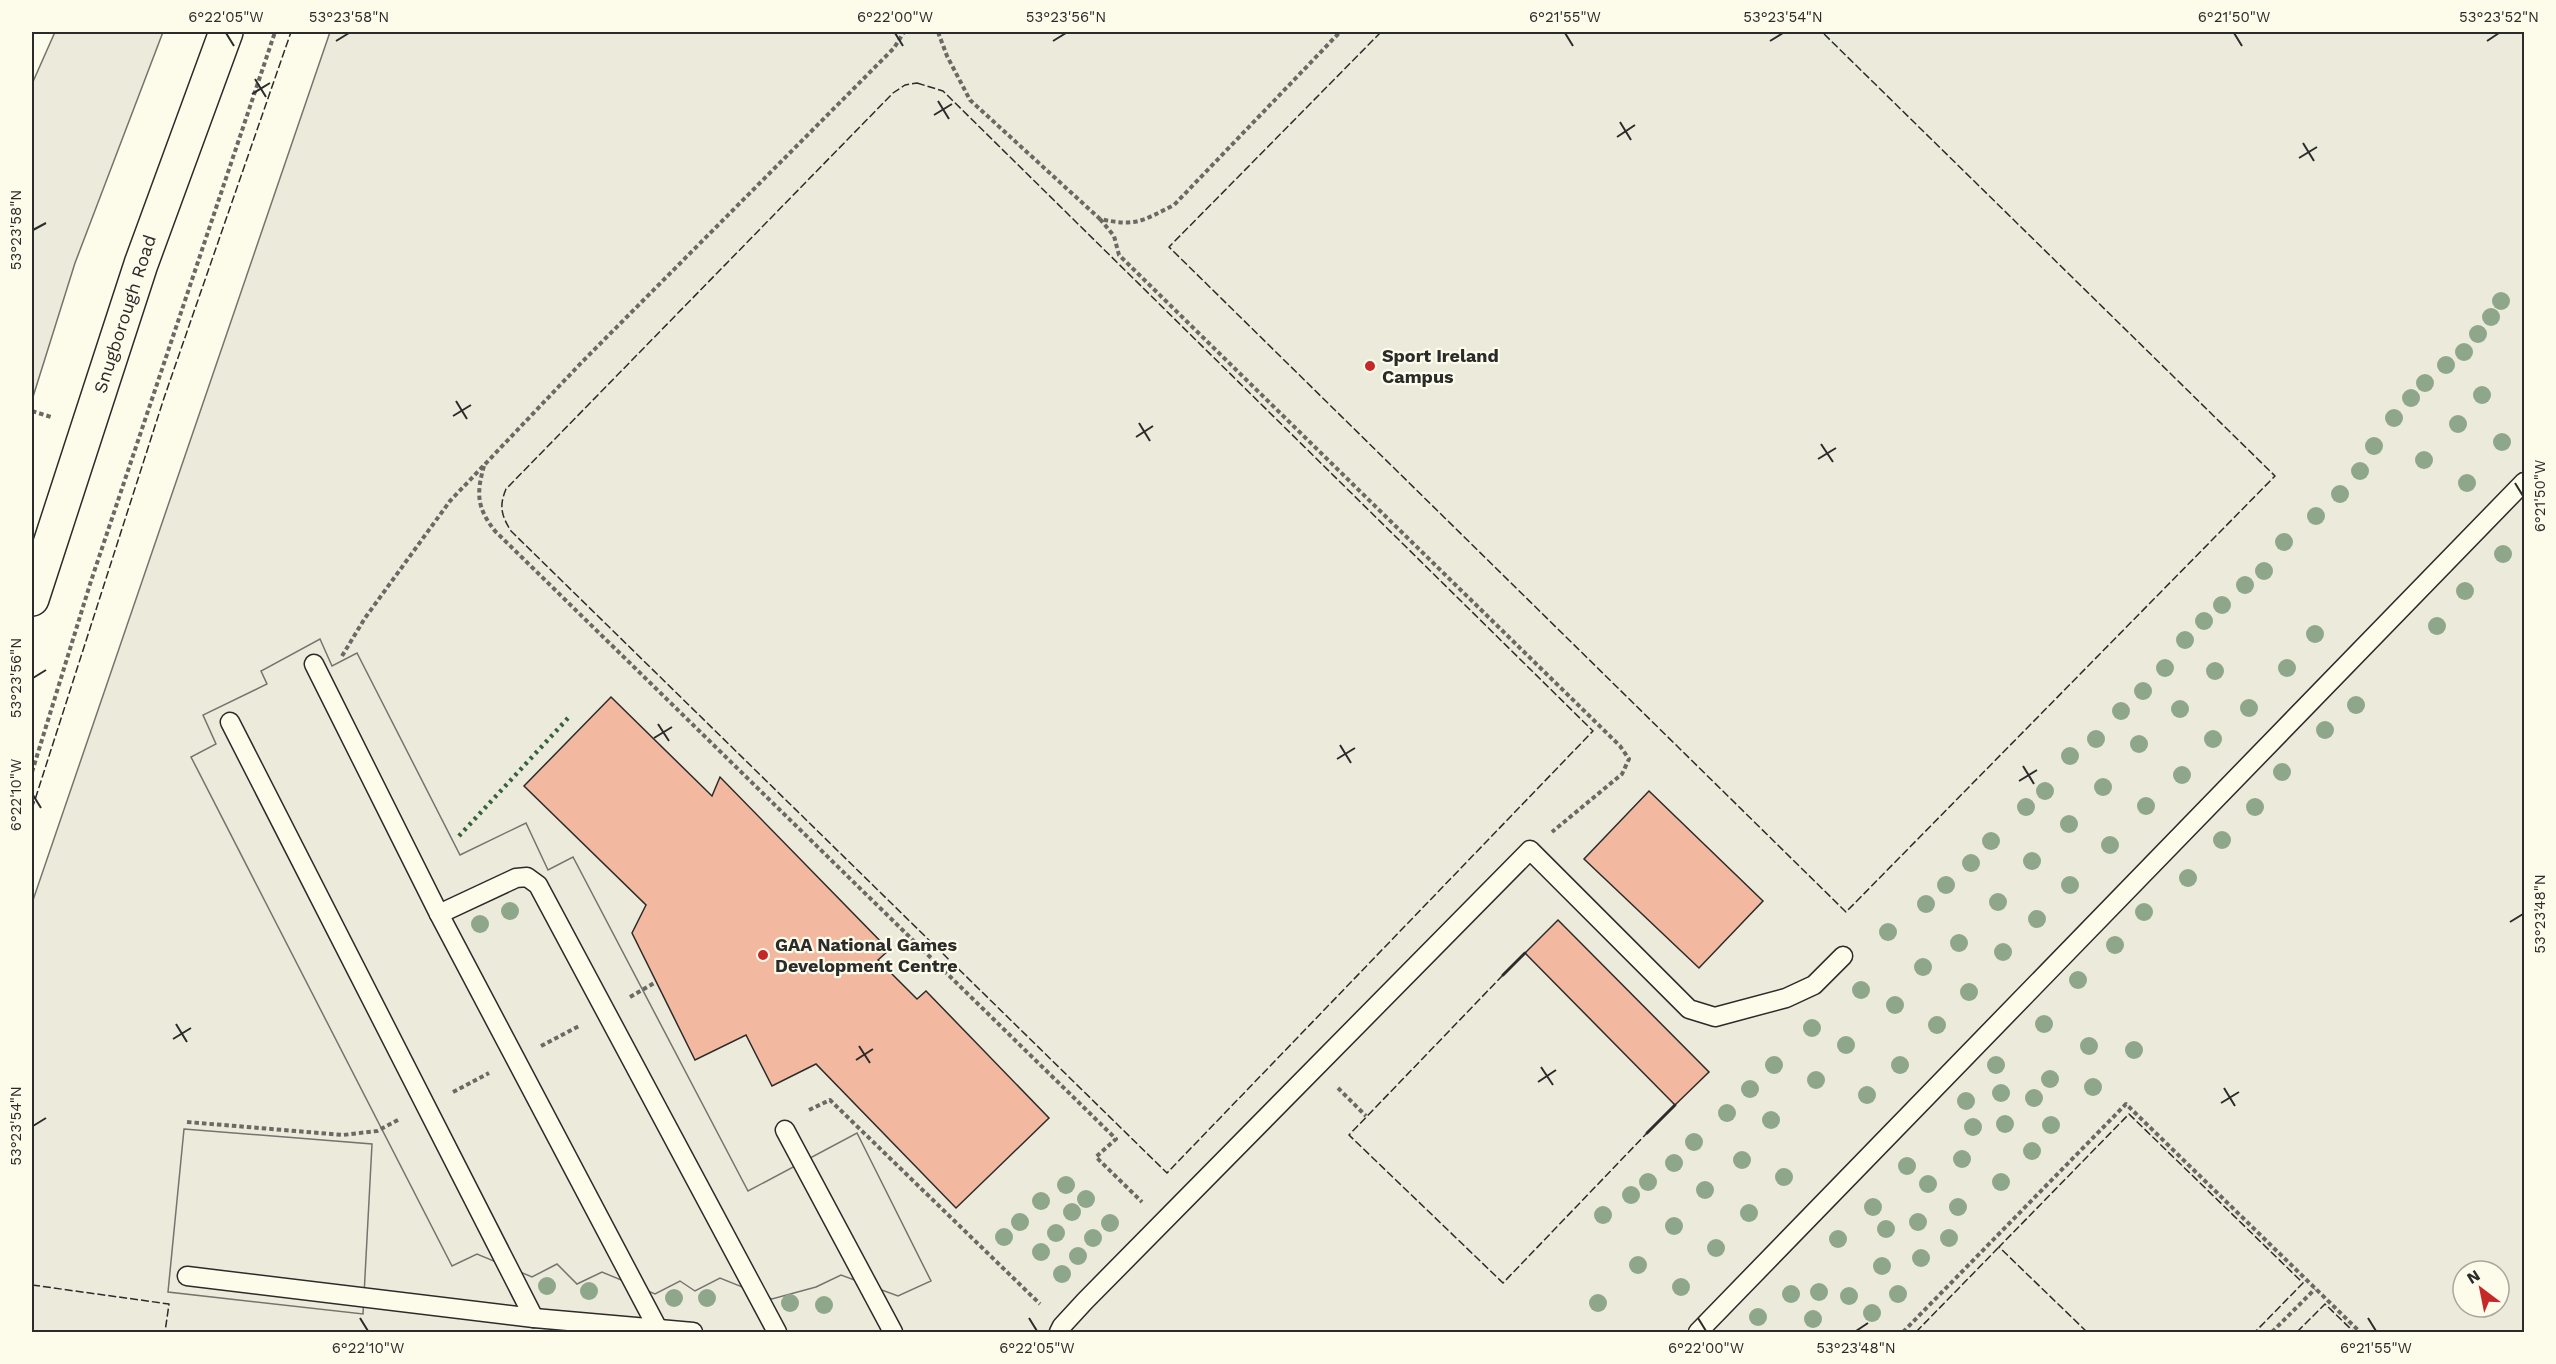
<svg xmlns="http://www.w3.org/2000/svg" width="2556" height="1364" font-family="'Work Sans',sans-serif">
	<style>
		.green { fill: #ecebdb; stroke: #74746e; stroke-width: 1.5; fill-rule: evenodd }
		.parking { fill: #eceadb; stroke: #74746e; stroke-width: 1.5 }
		.building { fill: #f2b8a0; stroke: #2b2b2b; stroke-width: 1.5 }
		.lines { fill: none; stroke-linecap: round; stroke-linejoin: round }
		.lane-casing { stroke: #2b2b2b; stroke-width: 21 }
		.secondary-casing { stroke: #2b2b2b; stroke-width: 36 }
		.path { stroke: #6a6964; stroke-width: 4; stroke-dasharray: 4.5 3; stroke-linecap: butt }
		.lane { stroke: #fdfbea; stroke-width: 18 }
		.secondary { stroke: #fdfbea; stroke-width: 33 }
		.hedge { stroke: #34623c; stroke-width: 4.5; stroke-dasharray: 3 4.5; stroke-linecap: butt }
		.fence { stroke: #2b2b2b; stroke-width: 1.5; stroke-dasharray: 8 3; stroke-linecap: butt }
		.wall { stroke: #2b2b2b; stroke-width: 3 }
		.tree { fill: #8ea78a }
		.ticks { fill: none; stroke: #2b2b2b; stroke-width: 2 }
		.poi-dot { fill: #c62828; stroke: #fdfbea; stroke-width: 2 }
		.labels { text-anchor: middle; stroke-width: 4.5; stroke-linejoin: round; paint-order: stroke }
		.street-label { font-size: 18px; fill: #2b2b2b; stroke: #fdfbea }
		.poi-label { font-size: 18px; font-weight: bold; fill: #2b2b2b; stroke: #fdfbea; text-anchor: start }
		.neatline { fill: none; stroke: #2b2b2b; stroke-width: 2 }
		.ticks-label { font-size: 15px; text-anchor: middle; fill: #2b2b2b }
	</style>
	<rect width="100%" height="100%" fill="#fdfbea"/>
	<g class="green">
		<path d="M 55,32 L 163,32 L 75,263 L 32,400 L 32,84 Z"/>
		<path d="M 330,32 L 2524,32 L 2524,1332 L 32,1332 L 32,903 ZM 2463,1271 L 2499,1271 L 2499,1307 L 2463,1307 Z"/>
	</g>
	<g class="parking">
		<path d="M 320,639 L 332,666 L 357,653 L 460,855 L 526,823 L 548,870 L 573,857 L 748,1191 L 857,1133 L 931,1281 L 898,1296 L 841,1275 L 816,1287 L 772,1299 L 720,1278 L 695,1291 L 680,1281 L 655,1294 L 602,1272 L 577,1284 L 557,1264 L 532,1277 L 477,1254 L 452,1266 L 191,757 L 216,744 L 203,715 L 267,684 L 261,671 Z"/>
		<path d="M 184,1129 L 372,1144 L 363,1314 L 168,1292 Z"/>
	</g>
	<g class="building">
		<path d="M 611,697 L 712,796 L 720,777 L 889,950 L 878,960 L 917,999 L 926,991 L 1049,1118 L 956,1208 L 816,1064 L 772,1086 L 746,1035 L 695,1060 L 632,933 L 646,905 L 524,786 Z"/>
		<path d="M 1649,791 L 1763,901 L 1699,968 L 1584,859 Z"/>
		<path d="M 1558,920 L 1709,1072 L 1675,1105 L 1525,953 Z"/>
	</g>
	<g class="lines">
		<g class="lane-casing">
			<g id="lane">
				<path d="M 314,664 L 439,914 L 658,1329"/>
				<path d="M 230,722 L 534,1318"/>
				<path d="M 439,914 L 516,878 L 527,877 L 538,885 L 777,1332"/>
				<path d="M 785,1130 L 893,1332"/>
				<path d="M 187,1276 L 534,1318 L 693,1332"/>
				<path d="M 1059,1332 L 1062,1326 L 1085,1301 L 1530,850 L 1689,1009 L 1715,1017 L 1786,998 L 1814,985 L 1843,956"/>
				<path d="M 1698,1332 L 2524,482"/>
			</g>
		</g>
		<g class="secondary-casing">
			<path id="secondary" d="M 32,599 L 141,264 L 226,32"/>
		</g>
		<g class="path">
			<path d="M 938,32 L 947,56 L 970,100 L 1100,219 C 1136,227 1142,221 1174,205 L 1340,32"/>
			<path d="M 1100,219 L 1114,236 L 1119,255 L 1620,746 L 1629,759 L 1622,774 L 1552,832"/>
			<path d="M 32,411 L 51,417"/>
			<path d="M 484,466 C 476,494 477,508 495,531 L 1116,1139 L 1096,1157 L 1142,1202"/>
			<path d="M 342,656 L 365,618 L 450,501 L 582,362 L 894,48 L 904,32"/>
			<path d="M 32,772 L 91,581 L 275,32"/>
			<path d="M 630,997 L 656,982"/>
			<path d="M 541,1046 L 579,1026"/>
			<path d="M 1338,1088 L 1366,1116"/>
			<path d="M 453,1092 L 489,1073"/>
			<path d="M 809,1110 L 830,1100 L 1040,1304"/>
			<path d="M 187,1122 L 343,1135 L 377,1131 L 398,1120"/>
			<path d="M 1903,1332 L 2126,1104 L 2360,1332"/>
			<path d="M 2272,1332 L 2315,1289"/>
		</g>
		<use href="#lane" class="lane"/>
		<use href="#secondary" class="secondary"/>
		<path class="hedge" d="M 459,836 L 569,717"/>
		<g class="fence">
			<path d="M 1381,32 L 1169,247 L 1846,912 L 2275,476 L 1822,32"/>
			<path d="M 917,83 L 943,91 L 1593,731 L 1167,1173 L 511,531 C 501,515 499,506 506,489 L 893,93 L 905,85 Z"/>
			<path d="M 32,809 L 164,398 L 291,32"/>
			<path d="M 1503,975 L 1349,1135 L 1503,1283 L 1647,1133"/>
			<path d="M 32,1285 L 169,1304 L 165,1332"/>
			<path d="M 1916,1332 L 1999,1247"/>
			<path d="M 2087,1332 L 1999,1247 L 2129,1114 L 2303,1283 L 2255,1332"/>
			<path d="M 2297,1332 L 2325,1304 L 2354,1332"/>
		</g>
		<g class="wall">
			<path d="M 1503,975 L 1525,953"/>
			<path d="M 1647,1133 L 1675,1105"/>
		</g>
	</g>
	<g class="tree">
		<circle cx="2501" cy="301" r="9"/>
		<circle cx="2491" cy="317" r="9"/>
		<circle cx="2478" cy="334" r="9"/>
		<circle cx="2464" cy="352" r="9"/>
		<circle cx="2446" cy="365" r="9"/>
		<circle cx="2425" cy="383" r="9"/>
		<circle cx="2482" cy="395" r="9"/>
		<circle cx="2411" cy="398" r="9"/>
		<circle cx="2394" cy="418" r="9"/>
		<circle cx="2458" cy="424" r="9"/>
		<circle cx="2502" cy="442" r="9"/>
		<circle cx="2374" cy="446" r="9"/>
		<circle cx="2424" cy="460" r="9"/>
		<circle cx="2360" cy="471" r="9"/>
		<circle cx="2467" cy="483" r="9"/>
		<circle cx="2340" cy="494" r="9"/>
		<circle cx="2316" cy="516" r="9"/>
		<circle cx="2284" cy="542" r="9"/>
		<circle cx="2503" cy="554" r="9"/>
		<circle cx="2264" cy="571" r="9"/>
		<circle cx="2245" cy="585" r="9"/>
		<circle cx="2465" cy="591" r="9"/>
		<circle cx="2222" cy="605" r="9"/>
		<circle cx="2204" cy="621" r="9"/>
		<circle cx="2437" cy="626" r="9"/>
		<circle cx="2315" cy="634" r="9"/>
		<circle cx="2185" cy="640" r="9"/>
		<circle cx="2165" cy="668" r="9"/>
		<circle cx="2287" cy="668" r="9"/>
		<circle cx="2215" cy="671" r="9"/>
		<circle cx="2143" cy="691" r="9"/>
		<circle cx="2356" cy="705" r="9"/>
		<circle cx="2249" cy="708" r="9"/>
		<circle cx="2180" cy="709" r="9"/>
		<circle cx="2121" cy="711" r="9"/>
		<circle cx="2325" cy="730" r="9"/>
		<circle cx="2096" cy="739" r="9"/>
		<circle cx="2213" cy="739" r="9"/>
		<circle cx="2139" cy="744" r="9"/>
		<circle cx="2070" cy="756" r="9"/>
		<circle cx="2282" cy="772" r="9"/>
		<circle cx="2182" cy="775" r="9"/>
		<circle cx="2103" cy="787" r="9"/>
		<circle cx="2045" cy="791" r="9"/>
		<circle cx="2146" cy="806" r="9"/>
		<circle cx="2026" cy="807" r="9"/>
		<circle cx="2255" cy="807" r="9"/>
		<circle cx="2069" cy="824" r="9"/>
		<circle cx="2222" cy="840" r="9"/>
		<circle cx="1991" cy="841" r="9"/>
		<circle cx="2110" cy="845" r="9"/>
		<circle cx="2032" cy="861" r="9"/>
		<circle cx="1971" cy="863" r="9"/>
		<circle cx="2188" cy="878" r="9"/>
		<circle cx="1946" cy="885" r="9"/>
		<circle cx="2070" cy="885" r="9"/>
		<circle cx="1998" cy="902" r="9"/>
		<circle cx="1926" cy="904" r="9"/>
		<circle cx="510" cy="911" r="9"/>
		<circle cx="2144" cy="912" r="9"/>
		<circle cx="2037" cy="919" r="9"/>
		<circle cx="480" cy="924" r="9"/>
		<circle cx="1888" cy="932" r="9"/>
		<circle cx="1959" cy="943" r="9"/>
		<circle cx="2115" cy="945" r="9"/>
		<circle cx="2003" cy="952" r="9"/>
		<circle cx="1923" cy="967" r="9"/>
		<circle cx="2078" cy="980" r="9"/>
		<circle cx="1861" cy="990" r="9"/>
		<circle cx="1969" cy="992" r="9"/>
		<circle cx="1895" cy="1005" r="9"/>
		<circle cx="2044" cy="1024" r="9"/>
		<circle cx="1937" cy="1025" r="9"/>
		<circle cx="1812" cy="1028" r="9"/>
		<circle cx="1846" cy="1045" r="9"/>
		<circle cx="2089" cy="1046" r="9"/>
		<circle cx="2134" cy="1050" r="9"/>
		<circle cx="1774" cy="1065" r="9"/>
		<circle cx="1900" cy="1065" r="9"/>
		<circle cx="1996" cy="1065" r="9"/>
		<circle cx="2050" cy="1079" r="9"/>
		<circle cx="1816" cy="1080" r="9"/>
		<circle cx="2093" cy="1087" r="9"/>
		<circle cx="1750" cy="1089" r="9"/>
		<circle cx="2001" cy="1093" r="9"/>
		<circle cx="1867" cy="1095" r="9"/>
		<circle cx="2034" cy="1098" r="9"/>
		<circle cx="1966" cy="1101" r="9"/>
		<circle cx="1727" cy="1113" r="9"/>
		<circle cx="1771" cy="1120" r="9"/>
		<circle cx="2005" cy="1124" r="9"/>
		<circle cx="2051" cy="1125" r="9"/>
		<circle cx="1973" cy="1127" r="9"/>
		<circle cx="1694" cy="1142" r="9"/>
		<circle cx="2032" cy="1151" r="9"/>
		<circle cx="1962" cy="1159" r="9"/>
		<circle cx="1742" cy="1160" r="9"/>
		<circle cx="1674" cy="1163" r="9"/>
		<circle cx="1907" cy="1166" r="9"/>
		<circle cx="1784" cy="1177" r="9"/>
		<circle cx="1648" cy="1182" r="9"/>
		<circle cx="2001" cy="1182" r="9"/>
		<circle cx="1928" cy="1184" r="9"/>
		<circle cx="1066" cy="1185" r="9"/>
		<circle cx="1705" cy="1190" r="9"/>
		<circle cx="1631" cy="1195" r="9"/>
		<circle cx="1086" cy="1199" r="9"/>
		<circle cx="1041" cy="1201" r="9"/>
		<circle cx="1873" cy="1207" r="9"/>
		<circle cx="1958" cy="1207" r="9"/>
		<circle cx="1072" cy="1212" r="9"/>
		<circle cx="1749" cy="1213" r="9"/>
		<circle cx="1603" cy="1215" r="9"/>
		<circle cx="1020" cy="1222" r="9"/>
		<circle cx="1918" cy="1222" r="9"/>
		<circle cx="1110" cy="1223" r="9"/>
		<circle cx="1674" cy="1226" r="9"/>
		<circle cx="1886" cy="1229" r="9"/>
		<circle cx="1056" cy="1233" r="9"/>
		<circle cx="1004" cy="1237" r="9"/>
		<circle cx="1093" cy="1238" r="9"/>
		<circle cx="1949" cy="1238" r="9"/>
		<circle cx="1838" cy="1239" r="9"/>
		<circle cx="1716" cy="1248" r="9"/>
		<circle cx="1041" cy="1252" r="9"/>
		<circle cx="1078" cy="1256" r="9"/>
		<circle cx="1921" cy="1258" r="9"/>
		<circle cx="1638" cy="1265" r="9"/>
		<circle cx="1882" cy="1266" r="9"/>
		<circle cx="1062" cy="1274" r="9"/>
		<circle cx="547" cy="1286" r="9"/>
		<circle cx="1681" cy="1287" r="9"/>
		<circle cx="589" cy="1291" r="9"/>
		<circle cx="1819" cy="1292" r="9"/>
		<circle cx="1791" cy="1294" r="9"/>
		<circle cx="1898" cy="1294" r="9"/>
		<circle cx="1849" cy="1296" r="9"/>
		<circle cx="674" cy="1298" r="9"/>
		<circle cx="707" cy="1298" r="9"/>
		<circle cx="790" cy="1303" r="9"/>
		<circle cx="1598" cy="1303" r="9"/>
		<circle cx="824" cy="1305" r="9"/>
		<circle cx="1872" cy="1313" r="9"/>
		<circle cx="1758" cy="1317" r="9"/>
		<circle cx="1813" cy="1319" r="9"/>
	</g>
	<path class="ticks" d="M 226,33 L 234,46M 895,33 L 903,46M 1565,33 L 1573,46M 2234,33 L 2242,46M 336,41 L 349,33M 1053,41 L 1066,33M 1770,41 L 1783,33M 2487,41 L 2499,33M 255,79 L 266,97M 252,94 L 270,83M 938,101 L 949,119M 934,115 L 952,104M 1620,122 L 1631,140M 1617,137 L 1635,125M 2303,143 L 2314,161M 2299,158 L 2317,147M 33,230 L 46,223M 456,401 L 467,419M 453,416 L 471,405M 1139,423 L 1150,441M 1136,437 L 1153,426M 1821,444 L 1833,462M 1818,459 L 1836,448M 2515,483 L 2523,496M 33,678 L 46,670M 658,724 L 669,741M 654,738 L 672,727M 1340,745 L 1351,763M 1337,759 L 1355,748M 2023,766 L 2034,784M 2019,781 L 2037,770M 33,795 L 41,808M 2510,922 L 2523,914M 176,1024 L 187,1042M 173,1039 L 191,1028M 859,1046 L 870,1063M 856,1060 L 873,1049M 1541,1067 L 1553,1085M 1538,1082 L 1556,1070M 2224,1088 L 2235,1106M 2221,1103 L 2239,1092M 33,1126 L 46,1118M 360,1318 L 368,1331M 1029,1318 L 1037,1331M 1698,1318 L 1706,1331M 2368,1318 L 2376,1331M 1856,1331 L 1868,1323"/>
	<g class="poi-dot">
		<circle cx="1370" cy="366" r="6"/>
		<circle cx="763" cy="955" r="6"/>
	</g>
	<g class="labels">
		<g class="street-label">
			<text transform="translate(125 314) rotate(-72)" y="6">Snugborough Road</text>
		</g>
		<g class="poi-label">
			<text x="1382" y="362">Sport Ireland<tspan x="1382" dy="21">Campus</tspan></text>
			<text x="775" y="951">GAA National Games<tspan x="775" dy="21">Development Centre</tspan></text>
		</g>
	</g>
	<rect width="2556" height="1364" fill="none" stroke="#fdfbea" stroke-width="66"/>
	<g transform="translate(2481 1289) rotate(328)"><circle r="28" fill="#fdfbea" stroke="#a9a89e" stroke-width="1.5"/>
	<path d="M0-4.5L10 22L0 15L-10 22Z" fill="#c62828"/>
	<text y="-9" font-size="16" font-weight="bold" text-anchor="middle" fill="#2b2b2b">N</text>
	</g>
	<rect x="33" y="33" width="2490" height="1298" class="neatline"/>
	<g class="ticks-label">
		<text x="226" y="22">6°22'05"W</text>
		<text x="349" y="22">53°23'58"N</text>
		<text x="895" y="22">6°22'00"W</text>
		<text x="1066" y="22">53°23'56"N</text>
		<text x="1565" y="22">6°21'55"W</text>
		<text x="1783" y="22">53°23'54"N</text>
		<text x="2234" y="22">6°21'50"W</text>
		<text x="2499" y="22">53°23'52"N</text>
		<text transform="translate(16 230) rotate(-90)" y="5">53°23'58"N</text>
		<text transform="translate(2540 496) rotate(-90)" y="5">6°21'50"W</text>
		<text transform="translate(16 678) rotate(-90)" y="5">53°23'56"N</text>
		<text transform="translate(16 795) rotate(-90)" y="5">6°22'10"W</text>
		<text transform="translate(2540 914) rotate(-90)" y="5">53°23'48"N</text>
		<text transform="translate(16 1126) rotate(-90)" y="5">53°23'54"N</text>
		<text x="368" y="1353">6°22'10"W</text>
		<text x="1037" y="1353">6°22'05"W</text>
		<text x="1706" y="1353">6°22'00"W</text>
		<text x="1856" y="1353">53°23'48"N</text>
		<text x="2376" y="1353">6°21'55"W</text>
	</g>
</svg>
